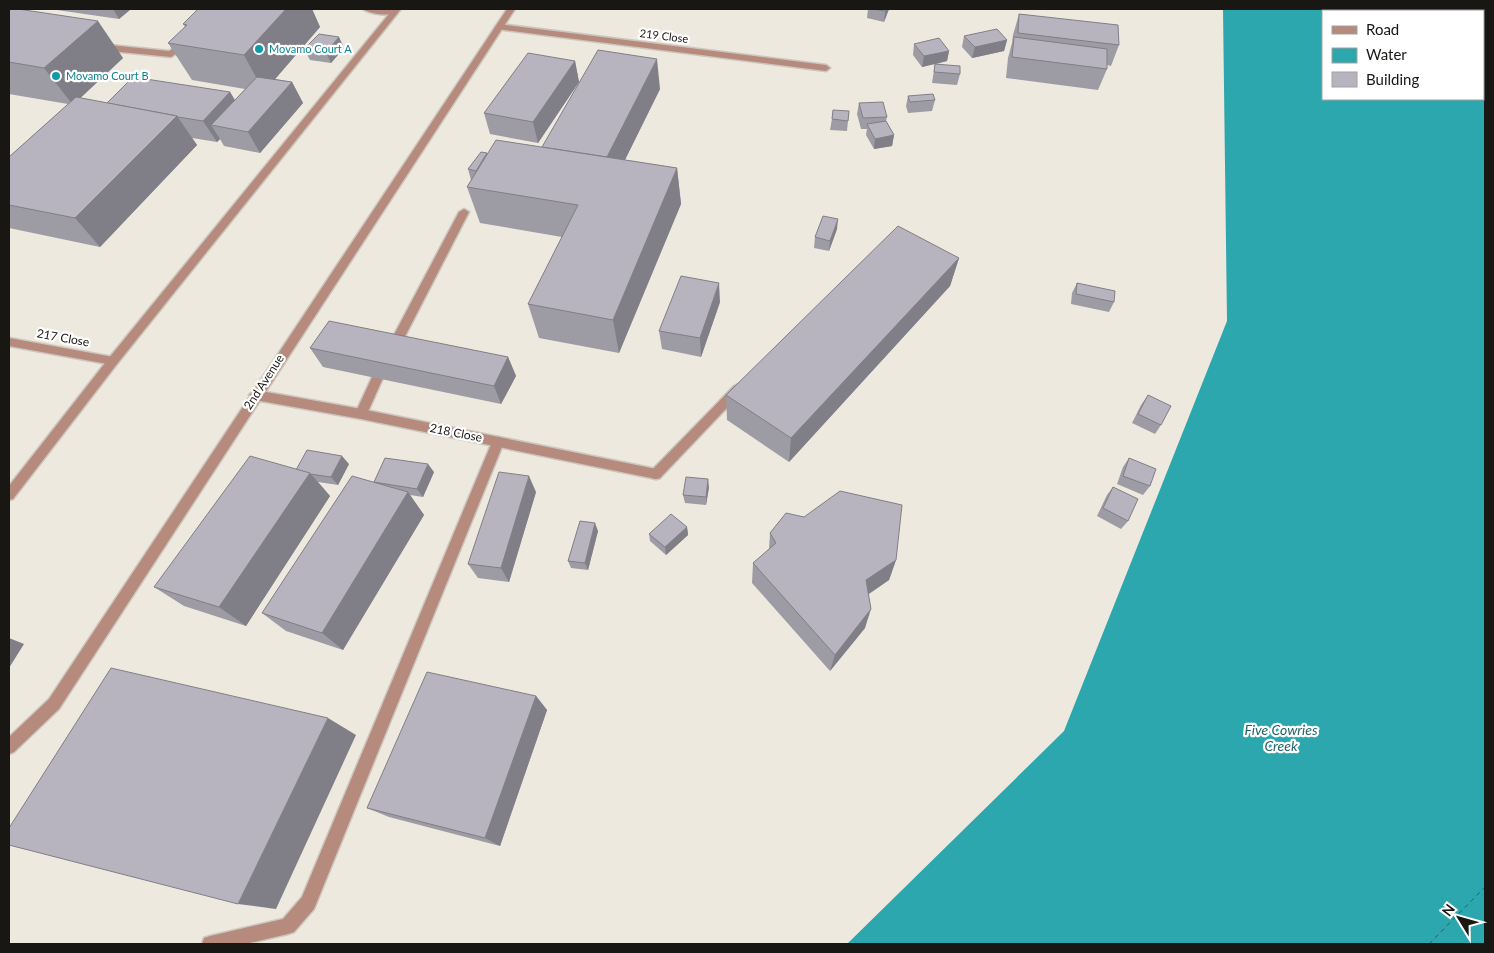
<svg xmlns="http://www.w3.org/2000/svg" width="1494" height="953" font-family="Lato,sans-serif">
	<style>
		.water { fill: #2ca7ad; fill-rule: evenodd }
		.lines { fill: none; stroke-linecap: round; stroke-linejoin: round }
		.ferry { stroke: #236265; stroke-width: 1; stroke-dasharray: 4.5 4; stroke-linecap: butt }
		.service-casing { stroke: #ccc7be; stroke-width: 3 }
		.minor-casing { stroke: #ccc7be; stroke-width: 3 }
		.tertiary-casing { stroke: #ccc7be; stroke-width: 3 }
		.service { fill: #b78a7e; fill-rule: evenodd }
		.minor { fill: #b78a7e; fill-rule: evenodd }
		.tertiary { fill: #b78a7e; fill-rule: evenodd }
		.wall { fill: #9d9ba4 }
		.shaded-wall { fill: #807e86 }
		.building { fill: #b7b4bf; stroke: #807e86 }
		.culture-dot { fill: #0f9aa8; stroke: #fff; stroke-width: 2 }
		.labels { text-anchor: middle; stroke-width: 4.5; stroke-linejoin: round; paint-order: stroke }
		.far-street-label { font-size: 11px; fill: #181713; stroke: #fff }
		.far-culture-label { font-size: 11px; fill: #0d838f; stroke: #fff; text-anchor: start }
		.street-label { font-size: 12px; fill: #181713; stroke: #fff }
		.water-label { font-size: 14px; font-style: italic; fill: #236265; stroke: #fff }
	</style>
	<rect width="100%" height="100%" fill="#eee9de"/>
	<path class="water" d="M 1223,9 L 1485,9 L 1485,944 L 847,944 L 1064,731 L 1227,321 ZM 1323,11 L 1483,11 L 1483,99 L 1323,99 Z"/>
	<g class="lines">
		<path class="ferry" d="M 1429,944 L 1485,887"/>
		<g class="service-casing">
			<g id="service">
				<path d="M 184,42 L 191,44 L 171,57 L 100,50 L 96,47 L 100,44 L 169,51 Z"/>
				<path d="M 464,209 L 469,212 L 398,350 L 392,354 L 388,353 L 386,350 L 459,212 Z"/>
				<path d="M 377,373 L 383,378 L 367,414 L 365,417 L 357,417 L 355,414 L 373,375 Z"/>
				<path d="M 738,384 L 744,389 L 742,392 L 660,478 L 656,479 L 652,478 L 650,474 L 652,470 L 734,386 Z"/>
				<path d="M 498,437 L 502,438 L 504,442 L 314,909 L 294,932 L 288,934 L 245,944 L 202,944 L 204,938 L 210,936 L 283,919 L 302,897 L 492,442 L 494,438 Z"/>
			</g>
		</g>
		<g class="minor-casing">
			<g id="minor">
				<path d="M 363,9 L 387,9 L 398,12 C 391,17 370,14 363,9 Z"/>
				<path d="M 499,24 L 826,65 L 830,68 L 826,71 L 496,29 L 495,27 Z"/>
				<path d="M 9,338 L 113,357 L 119,361 L 113,365 L 9,346 Z"/>
				<path d="M 255,390 L 361,409 L 656,469 L 660,470 L 662,474 L 660,478 L 656,479 L 361,419 L 255,400 L 249,395 Z"/>
			</g>
		</g>
		<g class="tertiary-casing">
			<g id="tertiary">
				<path d="M 393,9 L 401,9 L 117,364 L 13,499 L 9,500 L 9,486 L 109,358 Z"/>
				<path d="M 507,9 L 515,9 L 59,709 L 14,752 L 9,754 L 9,737 L 49,699 Z"/>
			</g>
		</g>
		<use href="#service" class="service"/>
		<use href="#minor" class="minor"/>
		<use href="#tertiary" class="tertiary"/>
	</g>
	<g class="wall">
		<path d="M 9,9 L 123,58 L 80,98 L 107,103 L 230,92 L 235,100 L 245,89 L 192,80 L 168,43 L 185,27 L 183,24 L 198,9 L 312,9 L 320,27 L 275,79 L 292,82 L 303,103 L 260,153 L 224,146 L 220,139 L 217,142 L 192,138 L 197,145 L 100,247 L 9,228 L 9,157 L 68,104 L 9,94 Z"/>
		<path d="M 50,9 L 131,9 L 119,19 Z"/>
		<path d="M 868,9 L 889,9 L 884,22 L 867,18 Z"/>
		<path d="M 1019,14 L 1119,45 L 1111,66 L 1107,65 L 1107,69 L 1098,90 L 1006,78 L 1008,58 L 1012,43 L 1013,35 Z"/>
		<path d="M 964,36 L 1007,40 L 1004,51 L 972,58 L 962,47 Z"/>
		<path d="M 914,44 L 949,51 L 947,61 L 936,64 L 960,74 L 957,85 L 932,83 L 935,64 L 922,67 L 913,55 Z"/>
		<path d="M 344,48 L 331,63 L 310,60 L 304,49 Z"/>
		<path d="M 575,61 L 579,82 L 538,143 L 490,134 L 484,113 Z"/>
		<path d="M 660,89 L 625,160 L 677,168 L 681,204 L 619,353 L 539,338 L 528,304 L 562,237 L 480,223 L 467,187 L 471,180 L 468,169 L 487,153 L 542,147 Z"/>
		<path d="M 908,96 L 935,100 L 932,111 L 908,113 L 906,106 Z"/>
		<path d="M 859,103 L 887,117 L 886,121 L 894,135 L 892,146 L 874,149 L 866,135 L 867,129 L 861,129 L 857,114 Z"/>
		<path d="M 849,111 L 847,131 L 830,130 L 832,119 Z"/>
		<path d="M 837,229 L 829,251 L 814,248 L 815,237 Z"/>
		<path d="M 959,258 L 950,286 L 789,462 L 727,420 L 726,395 Z"/>
		<path d="M 1077,283 L 1114,302 L 1109,312 L 1071,304 L 1072,293 Z"/>
		<path d="M 720,302 L 701,357 L 662,349 L 659,331 Z"/>
		<path d="M 310,348 L 508,357 L 516,376 L 501,404 L 323,367 Z"/>
		<path d="M 1148,395 L 1161,425 L 1155,434 L 1132,423 L 1141,405 Z"/>
		<path d="M 1129,458 L 1150,486 L 1143,495 L 1117,484 L 1123,467 Z"/>
		<path d="M 349,464 L 338,485 L 318,482 L 330,496 L 246,626 L 184,606 L 154,587 L 296,470 Z"/>
		<path d="M 434,472 L 423,497 L 410,495 L 424,515 L 343,650 L 286,631 L 262,613 L 374,482 Z"/>
		<path d="M 709,487 L 706,505 L 685,503 L 683,495 Z"/>
		<path d="M 1113,487 L 1128,521 L 1121,529 L 1097,516 L 1107,495 Z"/>
		<path d="M 536,492 L 509,582 L 478,578 L 468,564 Z"/>
		<path d="M 804,517 L 896,560 L 889,580 L 869,594 L 865,628 L 830,671 L 752,583 L 753,563 L 769,549 L 770,533 Z"/>
		<path d="M 687,527 L 688,535 L 666,555 L 650,541 L 649,534 Z"/>
		<path d="M 598,531 L 588,570 L 571,568 L 568,561 Z"/>
		<path d="M 536,696 L 547,710 L 500,846 L 389,817 L 367,808 Z"/>
	</g>
	<g class="shaded-wall">
		<path d="M 113,9 L 131,9 L 119,19 Z"/>
		<path d="M 286,9 L 312,9 L 320,27 L 264,92 L 244,55 Z"/>
		<path d="M 886,9 L 889,9 L 884,22 L 885,11 Z"/>
		<path d="M 98,21 L 123,58 L 73,105 L 44,68 Z"/>
		<path d="M 339,37 L 344,48 L 331,63 L 326,52 Z"/>
		<path d="M 1007,40 L 1004,51 L 972,58 L 975,47 Z"/>
		<path d="M 949,51 L 947,61 L 922,67 L 924,56 Z"/>
		<path d="M 657,59 L 660,89 L 610,190 L 605,161 Z"/>
		<path d="M 575,61 L 579,82 L 538,143 L 533,122 Z"/>
		<path d="M 292,82 L 303,103 L 260,153 L 248,132 Z"/>
		<path d="M 230,92 L 242,113 L 211,125 L 220,139 L 217,142 L 203,121 Z"/>
		<path d="M 177,116 L 197,145 L 100,247 L 75,218 Z"/>
		<path d="M 894,135 L 892,146 L 874,149 L 875,139 Z"/>
		<path d="M 677,168 L 681,204 L 619,353 L 613,320 Z"/>
		<path d="M 838,219 L 837,229 L 829,251 L 830,241 Z"/>
		<path d="M 959,258 L 950,286 L 789,462 L 791,438 Z"/>
		<path d="M 719,283 L 720,302 L 701,357 L 700,338 Z"/>
		<path d="M 508,357 L 516,376 L 501,404 L 494,386 Z"/>
		<path d="M 342,456 L 349,464 L 338,485 L 331,477 Z"/>
		<path d="M 428,464 L 434,472 L 423,497 L 417,489 Z"/>
		<path d="M 310,473 L 330,496 L 246,626 L 219,607 Z"/>
		<path d="M 529,476 L 536,492 L 509,582 L 501,568 Z"/>
		<path d="M 708,479 L 709,487 L 706,505 L 706,497 Z"/>
		<path d="M 408,492 L 424,515 L 343,650 L 322,633 Z"/>
		<path d="M 595,523 L 598,531 L 588,570 L 585,563 Z"/>
		<path d="M 687,527 L 688,535 L 666,555 L 665,547 Z"/>
		<path d="M 896,560 L 889,580 L 861,599 L 866,580 Z"/>
		<path d="M 871,609 L 865,628 L 830,671 L 835,655 Z"/>
		<path d="M 9,638 L 24,644 L 9,668 Z"/>
		<path d="M 536,696 L 547,710 L 500,846 L 485,838 Z"/>
		<path d="M 328,718 L 356,735 L 276,909 L 238,904 Z"/>
	</g>
	<g class="building">
		<path d="M 9,9 L 18,9 L 98,21 L 44,68 L 9,62 Z"/>
		<path d="M 198,9 L 286,9 L 244,55 L 168,43 L 187,25 L 183,24 Z"/>
		<path d="M 873,9 L 886,9 L 885,11 Z"/>
		<path d="M 1019,14 L 1118,25 L 1119,45 L 1018,33 Z"/>
		<path d="M 997,29 L 1007,40 L 975,47 L 964,36 Z"/>
		<path d="M 319,34 L 339,37 L 326,52 L 304,49 Z"/>
		<path d="M 1014,37 L 1107,49 L 1107,69 L 1012,57 Z"/>
		<path d="M 939,38 L 949,51 L 924,56 L 914,44 Z"/>
		<path d="M 598,50 L 657,59 L 607,157 L 542,147 Z"/>
		<path d="M 528,53 L 575,61 L 533,122 L 484,113 Z"/>
		<path d="M 935,64 L 960,66 L 960,74 L 934,72 Z"/>
		<path d="M 133,77 L 230,92 L 203,121 L 178,117 L 177,116 L 107,103 Z"/>
		<path d="M 257,77 L 292,82 L 248,132 L 211,125 Z"/>
		<path d="M 933,94 L 935,100 L 910,102 L 908,96 Z"/>
		<path d="M 76,97 L 177,116 L 75,218 L 9,205 L 9,157 Z"/>
		<path d="M 883,102 L 887,117 L 863,118 L 859,103 Z"/>
		<path d="M 833,110 L 849,111 L 848,121 L 832,119 Z"/>
		<path d="M 886,121 L 894,135 L 875,139 L 867,124 Z"/>
		<path d="M 496,140 L 677,168 L 613,320 L 528,304 L 578,205 L 467,187 Z"/>
		<path d="M 481,152 L 487,153 L 476,171 L 468,169 Z"/>
		<path d="M 823,216 L 838,219 L 830,241 L 815,237 Z"/>
		<path d="M 898,226 L 959,258 L 791,438 L 726,395 Z"/>
		<path d="M 681,276 L 719,283 L 700,338 L 659,331 Z"/>
		<path d="M 1077,283 L 1115,291 L 1114,302 L 1076,294 Z"/>
		<path d="M 329,321 L 508,357 L 494,386 L 310,348 Z"/>
		<path d="M 1148,395 L 1171,406 L 1161,425 L 1138,414 Z"/>
		<path d="M 307,450 L 342,456 L 331,477 L 310,474 L 296,470 Z"/>
		<path d="M 250,456 L 310,473 L 219,607 L 154,587 Z"/>
		<path d="M 385,458 L 428,464 L 417,489 L 374,482 Z"/>
		<path d="M 1129,458 L 1156,469 L 1150,486 L 1123,476 Z"/>
		<path d="M 499,472 L 529,476 L 501,568 L 468,564 Z"/>
		<path d="M 352,476 L 408,492 L 322,633 L 262,613 Z"/>
		<path d="M 686,477 L 708,479 L 706,497 L 683,495 Z"/>
		<path d="M 1113,487 L 1138,499 L 1128,521 L 1103,508 Z"/>
		<path d="M 840,491 L 902,505 L 896,560 L 866,580 L 871,609 L 835,655 L 753,563 L 776,543 L 770,533 L 786,513 L 804,517 Z"/>
		<path d="M 671,514 L 687,527 L 665,547 L 649,534 Z"/>
		<path d="M 580,521 L 595,523 L 585,563 L 568,561 Z"/>
		<path d="M 111,668 L 328,718 L 238,904 L 9,845 L 9,828 Z"/>
		<path d="M 427,672 L 536,696 L 485,838 L 367,808 Z"/>
	</g>
	<g class="culture-dot">
		<circle cx="259" cy="49" r="5"/>
		<circle cx="56" cy="76" r="5"/>
	</g>
	<g class="labels">
		<g class="far-street-label">
			<text transform="translate(664 36) rotate(7)" y="4">219 Close</text>
		</g>
		<g class="far-culture-label">
			<text x="269" y="53">Movamo Court A</text>
			<text x="66" y="80">Movamo Court B</text>
		</g>
		<g class="street-label">
			<text transform="translate(63 338) rotate(10)" y="4">217 Close</text>
			<text transform="translate(264 382) rotate(-57)" y="4">2nd Avenue</text>
			<text transform="translate(456 433) rotate(11)" y="4">218 Close</text>
		</g>
		<g class="water-label">
			<text x="1281" y="735">Five Cowries<tspan x="1281" dy="16">Creek</tspan></text>
		</g>
	</g>
	<rect width="1494" height="953" fill="none" stroke="#181713" stroke-width="20"/>
	<rect x="1322" y="10" width="162" height="90" fill="#ffffff" stroke="#a3a2a1"/>
	<rect x="1332" y="26" width="25" height="8" fill="#b78a7e" stroke="#a3a2a1"/>
	<text x="1366" y="35" font-size="15" fill="#181713">Road</text>
	<rect x="1332" y="48" width="25" height="15" fill="#2ca7ad" stroke="#a3a2a1"/>
	<text x="1366" y="60" font-size="15" fill="#181713">Water</text>
	<rect x="1332" y="72" width="25" height="15" fill="#b7b4bf" stroke="#a3a2a1"/>
	<text x="1366" y="85" font-size="15" fill="#181713">Building</text>
	<g transform="translate(1459 918) rotate(307)" stroke="#ffffff" stroke-width="4" paint-order="stroke">
	<path d="M0-4L9 19L0 12L-9 19Z" fill="#181713"/>
	<text y="-8" font-size="14" font-weight="bold" text-anchor="middle" fill="#181713">N</text>
	</g>
</svg>
